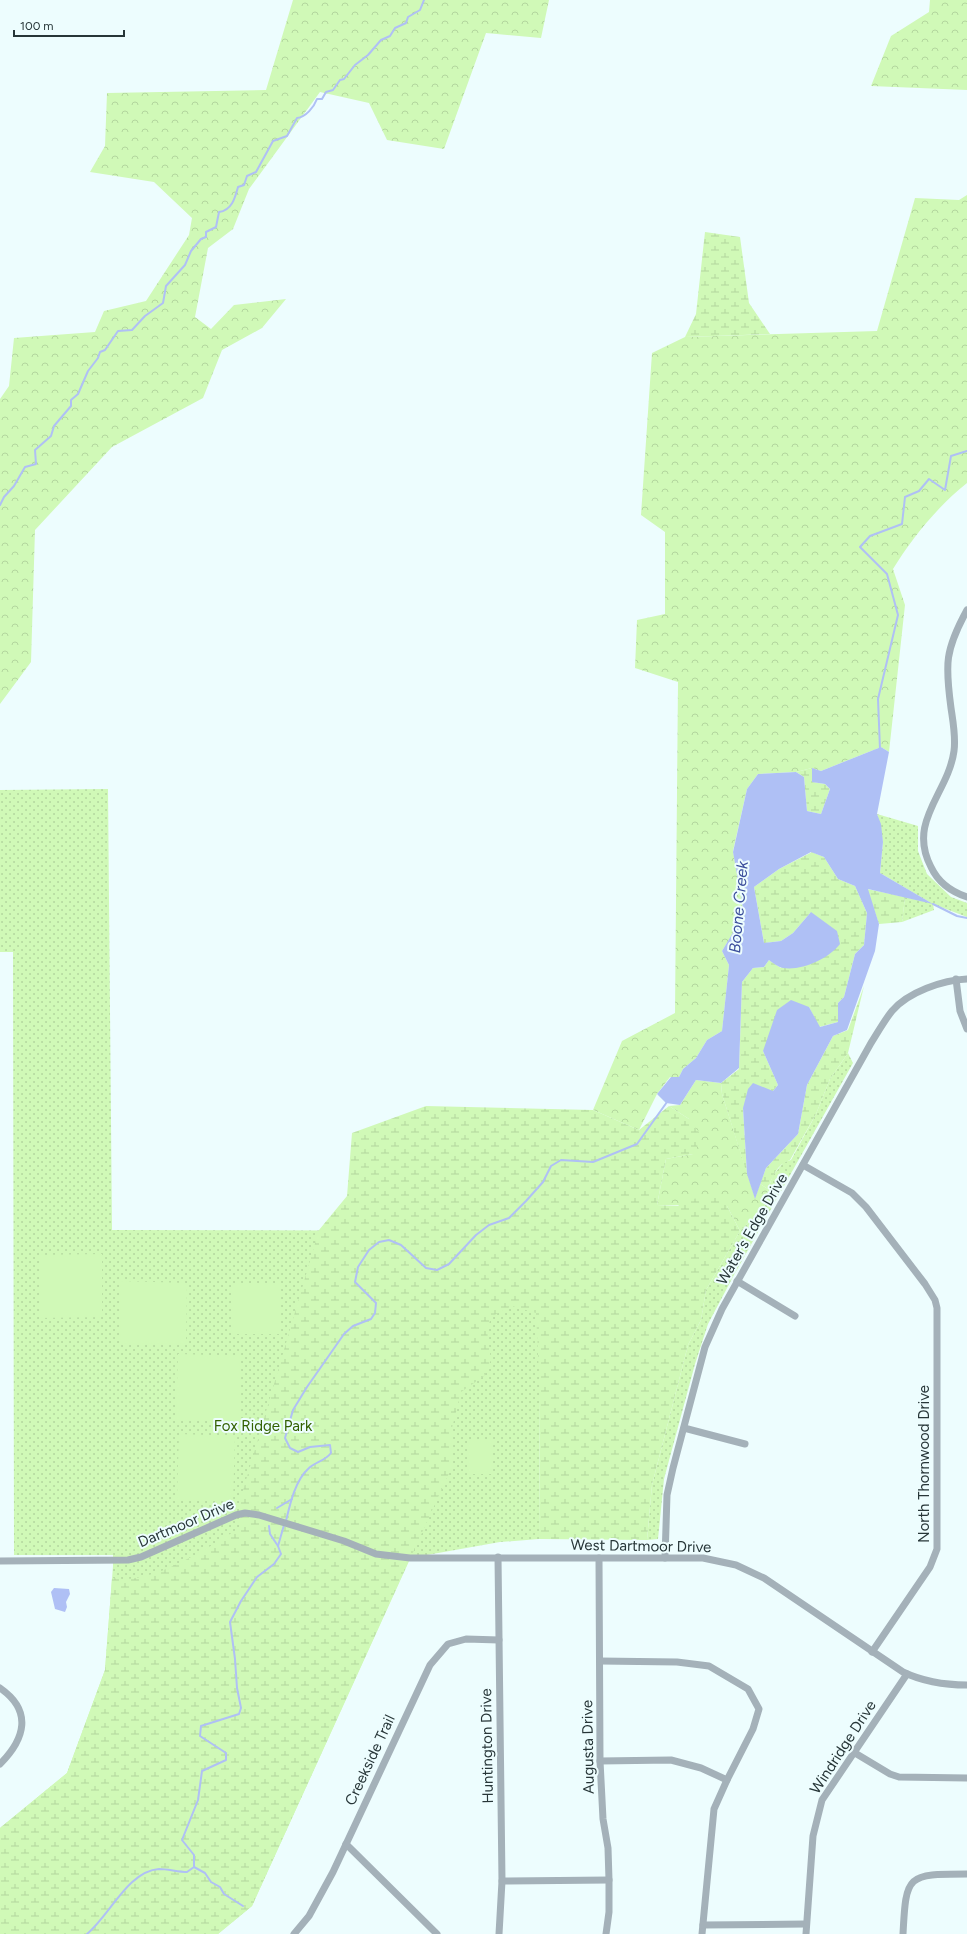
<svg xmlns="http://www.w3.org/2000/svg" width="967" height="1934" font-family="Figtree,sans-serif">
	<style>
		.grass { fill: url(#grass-dots) }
		.forest { fill: url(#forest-crowns) }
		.wetland { fill: url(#wetland-marsh) }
		.garden { fill: #d0f9b7 }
		.water { fill: #afc0f5 }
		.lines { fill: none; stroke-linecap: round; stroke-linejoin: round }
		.stream { stroke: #afc0f5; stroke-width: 2 }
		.minor { stroke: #a4b1b9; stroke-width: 7 }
		.labels { text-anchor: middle; stroke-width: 4; stroke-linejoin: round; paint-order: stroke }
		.street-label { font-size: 15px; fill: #273638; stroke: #edfdfe }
		.park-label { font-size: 15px; fill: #336100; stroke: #edfdfe }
		.water-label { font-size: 16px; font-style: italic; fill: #3c4f9c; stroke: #edfdfe }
	</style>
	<defs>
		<pattern id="grass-dots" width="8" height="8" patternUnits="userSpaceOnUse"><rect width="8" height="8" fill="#d0f9b7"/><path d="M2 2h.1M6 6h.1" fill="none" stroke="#b3d69e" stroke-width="1.8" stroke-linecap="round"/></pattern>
		<pattern id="forest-crowns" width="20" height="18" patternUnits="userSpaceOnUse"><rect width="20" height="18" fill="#d0f9b7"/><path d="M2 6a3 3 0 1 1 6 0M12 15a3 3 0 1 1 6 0" fill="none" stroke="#b3d69e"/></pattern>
		<pattern id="wetland-marsh" width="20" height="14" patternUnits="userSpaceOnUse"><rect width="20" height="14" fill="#d0f9b7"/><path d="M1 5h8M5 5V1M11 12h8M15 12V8" fill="none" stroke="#b3d69e"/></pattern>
	</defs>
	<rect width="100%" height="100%" fill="#edfdfe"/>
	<g class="grass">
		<path d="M 108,789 L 112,1230 L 548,1231 L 540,1395 L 539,1539 L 500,1542 L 410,1558 L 252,1906 L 218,1934 L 0,1934 L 0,1828 L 67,1773 L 105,1670 L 113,1566 L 113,1555 L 14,1555 L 13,952 L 0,952 L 0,790 Z"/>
		<path d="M 877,814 L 918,826 L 918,851 L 927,874 L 951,897 L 967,903 L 967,917 L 933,904 L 934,910 L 902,922 L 905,897 L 931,903 L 880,873 L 883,842 Z"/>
		<path d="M 848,1053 L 853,1063 L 734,1275 L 708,1324 L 695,1364 L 664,1479 L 658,1539 L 647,1540 L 652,1485 L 688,1345 L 701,1320 L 706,1290 L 740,1231 L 766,1204 L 768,1189 L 773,1175 L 784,1162 L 791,1160 L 816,1114 L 830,1079 Z"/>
	</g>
	<g class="forest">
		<path d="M 293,0 L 549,0 L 541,38 L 486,33 L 444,149 L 387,140 L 369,103 L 320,92 L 249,189 L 233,229 L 208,248 L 195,317 L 211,329 L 234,305 L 286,299 L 262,328 L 222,350 L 203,398 L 112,447 L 35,530 L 31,662 L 0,704 L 0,399 L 9,386 L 14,338 L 95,332 L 104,311 L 146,301 L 189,235 L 192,218 L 154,182 L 90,172 L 105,146 L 107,93 L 266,90 Z"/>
		<path d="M 930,0 L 967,0 L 967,90 L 871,86 L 891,36 L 929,12 Z"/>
		<path d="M 967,195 L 967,483 C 938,506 912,538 893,569 L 905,605 L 889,752 L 881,747 L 821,771 L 812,768 L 796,772 L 758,774 L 747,789 L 733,851 L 744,915 L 722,951 L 729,965 L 722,1031 L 707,1040 L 696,1058 L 683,1069 L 679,1077 L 670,1077 L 657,1094 L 639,1130 L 593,1110 L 622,1041 L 675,1013 L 678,682 L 635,668 L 637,620 L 665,614 L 665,532 L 641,515 L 652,353 L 685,337 L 877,331 L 915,198 L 959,200 Z"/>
		<path d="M 696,1080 L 721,1083 L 722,1094 L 755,1198 L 760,1184 L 768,1189 L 766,1204 L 740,1231 L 727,1206 L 657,1205 L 666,1159 L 693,1154 L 689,1119 L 669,1106 L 680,1105 Z"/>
	</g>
	<g class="wetland">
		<path d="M 705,232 L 740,237 L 749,303 L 770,334 L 685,337 L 696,314 Z"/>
		<path d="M 812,768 L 812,782 L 825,784 L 830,789 L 821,814 L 807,811 L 804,777 L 796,772 Z"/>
		<path d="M 812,852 L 824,857 L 838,879 L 855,886 L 867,913 L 864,945 L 855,954 L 844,997 L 838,1003 L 838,1022 L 819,1027 L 809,1007 L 763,1051 L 778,1085 L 773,1091 L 743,1108 L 747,1174 L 722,1094 L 721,1083 L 739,1069 L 742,982 L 753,968 L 764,967 L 769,960 L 781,968 L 811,912 L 793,933 L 781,941 L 764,943 L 754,887 L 779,869 Z"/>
		<path d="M 867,889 L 905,897 L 902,922 L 879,924 Z"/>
		<path d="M 864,986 L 848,1053 L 830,1079 L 816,1114 L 790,1160 C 777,1164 772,1177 768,1189 L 760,1184 L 766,1168 L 798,1134 L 807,1085 L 833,1036 L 848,1030 Z"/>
		<path d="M 426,1106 L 593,1110 L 639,1130 L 669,1106 L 689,1119 L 702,1136 L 693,1154 L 666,1159 L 657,1205 L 678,1206 L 685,1200 L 714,1196 L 727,1206 L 740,1231 L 706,1290 L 701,1320 L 688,1345 L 652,1485 L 647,1540 L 539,1539 L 540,1395 L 536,1313 L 512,1306 L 491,1317 L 487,1331 L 491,1360 L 484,1376 L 461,1392 L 451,1432 L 451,1469 L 252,1906 L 218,1934 L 0,1934 L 0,1828 L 67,1773 L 105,1670 L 112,1578 C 152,1586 209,1547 241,1527 L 239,1504 L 319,1230 L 347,1196 L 352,1133 Z"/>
	</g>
	<g class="garden">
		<path d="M 102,1254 L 102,1317 L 39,1318 L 39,1255 Z"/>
		<path d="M 121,1281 L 187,1283 L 186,1344 L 120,1343 Z"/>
		<rect x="232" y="1285" width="47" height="49"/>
		<path d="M 178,1354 L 240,1356 L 239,1422 L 176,1420 Z"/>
		<path d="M 179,1434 L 235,1436 L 233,1501 L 177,1499 Z"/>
		<rect x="468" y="1439" width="24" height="35"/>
	</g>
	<g class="water">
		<path d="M 881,747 L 889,752 L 877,814 L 881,824 L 883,842 L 880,873 L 933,904 L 868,889 L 879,924 L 875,951 L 847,1030 L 833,1036 L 807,1085 L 798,1134 L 766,1168 L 755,1199 L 747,1174 L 743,1108 L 748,1089 L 753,1083 L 773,1091 L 778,1085 L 763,1051 L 777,1010 L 791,1000 L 809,1007 L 820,1027 L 838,1022 L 838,1003 L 844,997 L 855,954 L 864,945 L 867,913 L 855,886 L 838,879 L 824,857 L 811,852 L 779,869 L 754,887 L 764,943 L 781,941 L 793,933 L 811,912 L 837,931 L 840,944 C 828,959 802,971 783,968 C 778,967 773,963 769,960 L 764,967 L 753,968 L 742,982 L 739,1068 L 721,1083 L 696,1080 L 680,1105 L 666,1103 L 657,1094 L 671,1077 L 679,1077 L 683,1069 L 696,1058 L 707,1040 L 722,1031 L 729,965 L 722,951 L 744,914 L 733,852 L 747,789 L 758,774 L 796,772 L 804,777 L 807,811 L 821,814 L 830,789 L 825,784 L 812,782 L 812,768 L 821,771 Z"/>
		<path d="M 54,1588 L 69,1589 L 70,1594 L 66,1602 L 67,1607 L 65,1612 L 55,1609 L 51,1592 Z"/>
	</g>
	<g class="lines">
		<g class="stream">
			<path d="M 0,505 L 4,497 L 14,486 L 25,467 L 36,464 L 35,450 L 51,436 L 54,426 L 71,406 L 71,400 L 78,394 L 88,371 L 98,358 L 100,352 L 105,350 L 118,331 L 132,330 L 145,316 L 163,303 L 166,286 L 185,265 L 191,251 L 201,239 L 206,237 L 206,232 L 216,227 L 219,212 C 232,210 235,198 238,187 L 244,185 L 247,176 L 256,172 L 273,141 L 287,136 L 297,118 C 306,117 314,107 317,99 L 322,99 L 326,92 L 333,90 L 340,80 L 344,79 L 355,65 L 368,55 L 381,40 L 390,36 L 395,28 L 406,23 L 408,17 L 420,10 L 424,0"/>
			<path d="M 880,749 L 878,699 L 898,615 L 887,574 L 860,547 L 870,536 L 902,524 L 905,497 L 919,491 L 929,479 L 945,490 L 951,456 L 967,451"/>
			<path d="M 933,904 L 957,916 L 967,918"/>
			<path d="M 277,1508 L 292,1499"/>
			<path d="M 286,1521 C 290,1504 295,1481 308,1469 C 315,1462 325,1461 331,1453 L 330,1445 L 310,1447 L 298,1452 L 290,1448 L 285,1438 L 293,1410 L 307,1387 L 344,1334 L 353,1326 L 371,1319 L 375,1313 L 376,1303 L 355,1282 L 358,1267 L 369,1250 L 379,1242 L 389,1240 L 401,1245 L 426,1268 L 437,1270 L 449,1264 L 476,1235 L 489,1225 L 509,1218 L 526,1201 L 543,1182 L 551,1166 L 561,1160 L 593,1162 L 637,1144 L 667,1102"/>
			<path d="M 269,1526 L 270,1534 L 278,1546"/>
			<path d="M 194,1867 L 205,1873 L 211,1882 L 220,1887 L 224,1894 L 243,1906"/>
			<path d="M 87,1934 C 110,1915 128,1871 159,1869 C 168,1869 178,1872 187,1872 L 194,1867 L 194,1855 L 182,1840 L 198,1800 L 202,1771 L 226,1760 L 226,1753 L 200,1736 L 201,1726 L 239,1714 L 241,1708 L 237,1688 L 235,1659 L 230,1622 L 241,1601 L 257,1577 L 274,1564 L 281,1554 L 278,1546 L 284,1525"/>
		</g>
		<g class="minor">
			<path d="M 967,610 C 945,650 945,664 951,708 C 953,722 956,737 954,751 C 948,794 907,821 931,867 C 938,882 952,892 967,897"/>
			<path d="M 956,979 L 960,1011 L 967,1029"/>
			<path d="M 803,1165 L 852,1193 L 866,1207 L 925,1284 L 935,1300 L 937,1308 L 937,1549 L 930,1567 L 872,1652"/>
			<path d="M 737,1281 L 795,1316"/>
			<path d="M 684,1428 L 745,1444"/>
			<path d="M 498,1557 L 502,1881 L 499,1934"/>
			<path d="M 599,1558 L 600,1761 L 603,1819 L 608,1848 L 609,1880 L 609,1912 L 606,1934"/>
			<path d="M 665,1558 L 667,1495 L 673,1468 L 705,1347 L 722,1309 L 871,1043 C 878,1032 884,1021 892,1011 C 908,992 943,980 967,979"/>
			<path d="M 0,1561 L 128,1560 L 141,1557 L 236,1515 L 245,1513 L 259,1515 L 344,1541 L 376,1554 L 410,1558 L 703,1558 L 736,1565 L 764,1578 L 903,1672 C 924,1682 944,1685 967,1685"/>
			<path d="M 600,1661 L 677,1662 L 709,1666 L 748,1689 L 759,1709 L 753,1729 L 727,1780 L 714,1809 L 702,1934"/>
			<path d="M 0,1688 C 33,1711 25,1739 0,1764"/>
			<path d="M 855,1753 L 890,1774 L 899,1777 L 967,1778"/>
			<path d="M 600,1761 L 671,1760 L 701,1768 L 727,1780"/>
			<path d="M 346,1844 L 437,1934"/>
			<path d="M 502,1881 L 609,1880"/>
			<path d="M 703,1925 L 806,1924"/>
			<path d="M 294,1934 L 309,1916 L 333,1872 L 430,1665 L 448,1644 L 466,1639 L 499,1640"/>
			<path d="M 806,1934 L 813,1836 L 822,1800 L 907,1674"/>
			<path d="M 903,1934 C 906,1874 907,1874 967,1874"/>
		</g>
	</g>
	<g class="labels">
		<g class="street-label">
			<text transform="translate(752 1229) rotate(-60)" y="5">Water’s Edge Drive</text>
			<text transform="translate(924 1464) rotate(-90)" y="5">North Thornwood Drive</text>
			<text transform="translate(186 1523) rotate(-23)" y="5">Dartmoor Drive</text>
			<text transform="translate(641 1546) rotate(1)" y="5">West Dartmoor Drive</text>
			<text transform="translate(487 1746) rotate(-91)" y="5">Huntington Drive</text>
			<text transform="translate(588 1747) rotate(-91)" y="5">Augusta Drive</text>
			<text transform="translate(843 1747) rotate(-57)" y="5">Windridge Drive</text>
			<text transform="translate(370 1760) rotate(-65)" y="5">Creekside Trail</text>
		</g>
		<g class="park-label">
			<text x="263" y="1431">Fox Ridge Park</text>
		</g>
		<g class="water-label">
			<text transform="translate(738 907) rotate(-85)" y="6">Boone Creek</text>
		</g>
	</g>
	<path d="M14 30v6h110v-6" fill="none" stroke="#273638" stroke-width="2"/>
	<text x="20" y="30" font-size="12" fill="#273638" stroke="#edfdfe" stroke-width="3" paint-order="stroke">100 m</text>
</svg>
